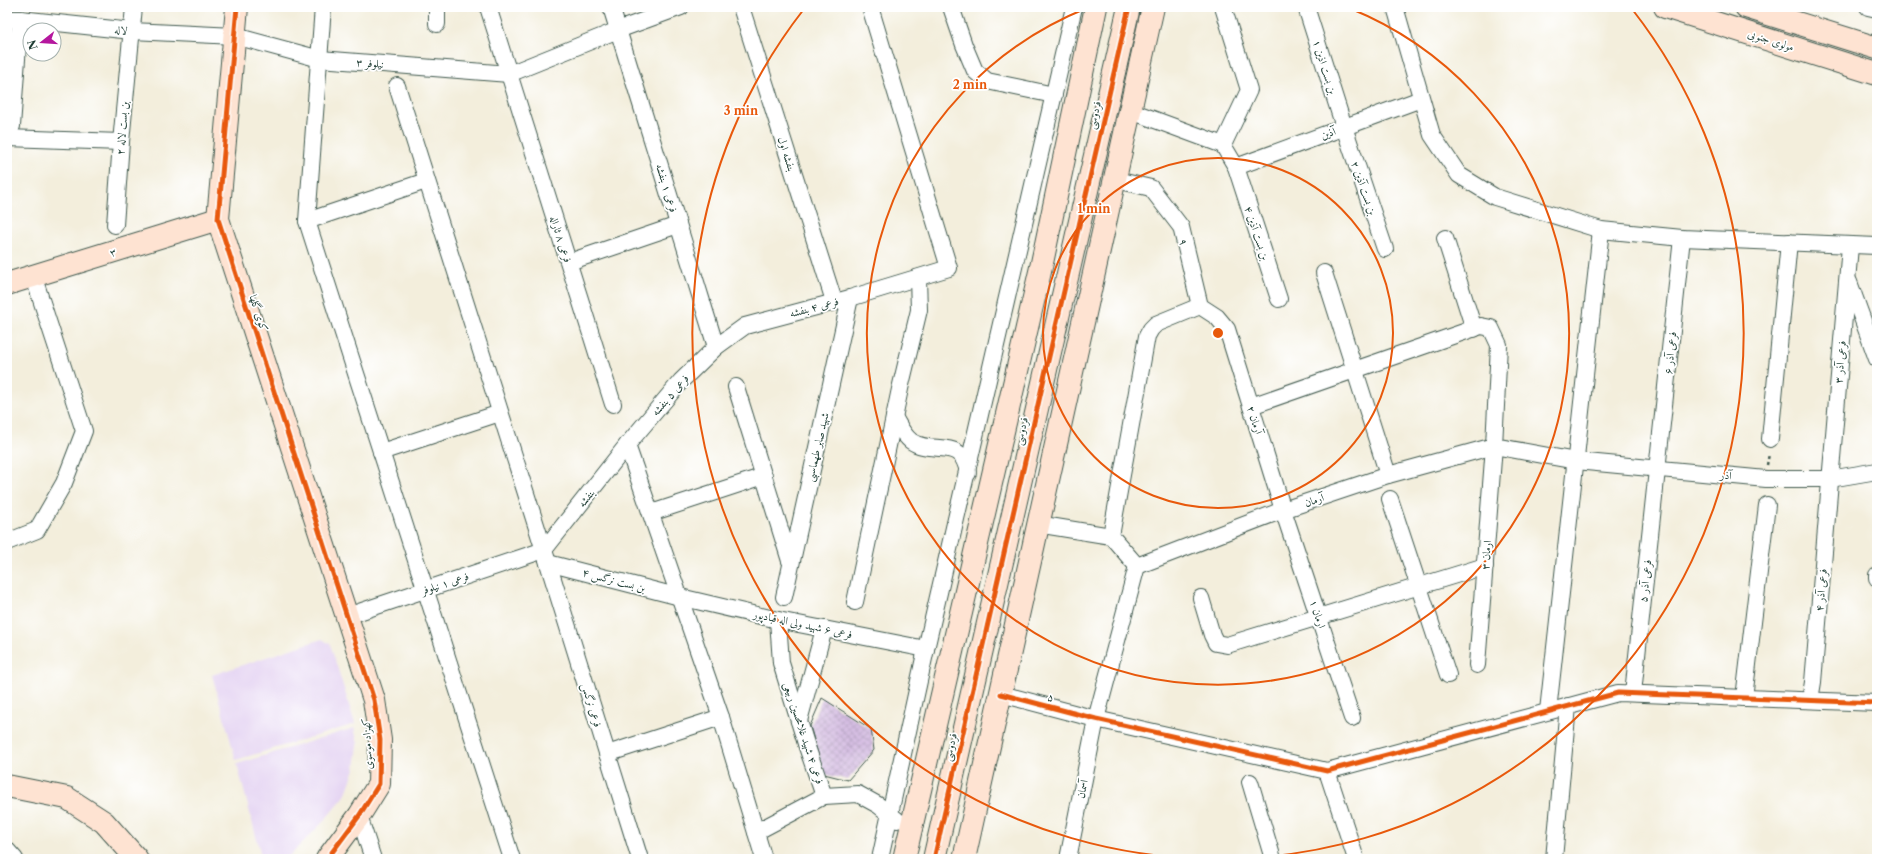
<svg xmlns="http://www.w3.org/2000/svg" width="1884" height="866" font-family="'Libre Caslon Text',Amiri,serif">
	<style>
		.built { fill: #e4d3f2 }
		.building { fill: url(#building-cross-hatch) }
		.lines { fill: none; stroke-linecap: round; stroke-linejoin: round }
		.street-casing { stroke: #3f584d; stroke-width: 18 }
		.secondary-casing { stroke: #3f584d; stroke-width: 24 }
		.path { stroke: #3f584d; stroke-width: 2.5; stroke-dasharray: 3 3; stroke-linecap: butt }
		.street { stroke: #fff; stroke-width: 16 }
		.secondary { stroke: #fee3d2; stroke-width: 22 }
		.cycleway-casing { stroke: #fff; stroke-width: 8 }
		.cycleway { stroke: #e8590c; stroke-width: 5 }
		.ring { fill: none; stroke: #e8590c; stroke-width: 2 }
		.labels { text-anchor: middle; stroke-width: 3.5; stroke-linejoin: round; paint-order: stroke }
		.street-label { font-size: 11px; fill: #1f3d34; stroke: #fff }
		.centre { fill: #e8590c; stroke: #fff; stroke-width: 2 }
		.ring-label { font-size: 12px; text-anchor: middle; font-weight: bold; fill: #e8590c; stroke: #fff; stroke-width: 3.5; stroke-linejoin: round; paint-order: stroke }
	</style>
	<defs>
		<pattern id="building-cross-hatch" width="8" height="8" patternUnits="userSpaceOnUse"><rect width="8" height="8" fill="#d1b7e0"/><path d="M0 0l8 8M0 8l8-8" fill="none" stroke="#a996b6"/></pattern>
	</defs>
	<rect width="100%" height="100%" fill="#fff"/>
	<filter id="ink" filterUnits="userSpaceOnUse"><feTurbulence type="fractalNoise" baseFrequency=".025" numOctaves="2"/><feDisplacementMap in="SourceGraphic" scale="8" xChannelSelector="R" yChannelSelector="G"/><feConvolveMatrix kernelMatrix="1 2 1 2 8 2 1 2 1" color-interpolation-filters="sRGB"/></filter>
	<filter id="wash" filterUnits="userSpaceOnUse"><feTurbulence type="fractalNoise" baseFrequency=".012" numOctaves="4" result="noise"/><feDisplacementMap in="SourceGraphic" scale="16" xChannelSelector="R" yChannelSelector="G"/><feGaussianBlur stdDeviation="0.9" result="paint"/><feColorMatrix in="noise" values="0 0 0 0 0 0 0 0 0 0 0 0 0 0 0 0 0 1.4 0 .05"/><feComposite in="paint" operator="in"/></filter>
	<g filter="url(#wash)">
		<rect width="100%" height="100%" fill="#f3eedc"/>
		<g class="built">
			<path d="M 322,639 L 330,644 L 355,724 L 236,760 L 212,675 Z"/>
			<path d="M 354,728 L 358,744 L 355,769 L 345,796 L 322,823 L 286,859 L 262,859 L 237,764 Z"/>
		</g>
		<g id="blocks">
			<path class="building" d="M 822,698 L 871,729 L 874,750 L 848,780 L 824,774 L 810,726 Z"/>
		</g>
	</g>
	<g filter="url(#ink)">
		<use href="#blocks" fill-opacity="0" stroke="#3f584d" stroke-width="1"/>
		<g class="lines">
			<g class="street-casing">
				<g id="street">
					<path d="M 323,7 L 307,221 L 512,859"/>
					<path d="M 488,7 L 613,404"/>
					<path d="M 611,7 L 716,347"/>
					<path d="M 741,7 L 834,301"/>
					<path d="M 951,7 L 964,45 L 975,71 L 987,81 L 1054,95"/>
					<path d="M 1306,7 L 1344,127 L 1385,249"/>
					<path d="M 1395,7 L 1432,135 L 1459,175 L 1495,197 L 1601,230 L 1682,238 L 1877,246"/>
					<path d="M 1868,7 L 1877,9"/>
					<path d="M 7,19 L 20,19 L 132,31 L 235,36 L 320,59 L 509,74 L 618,30 L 681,7"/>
					<path d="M 437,24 L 437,7"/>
					<path d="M 397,86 L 548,563 L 640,859"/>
					<path d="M 1131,111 L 1223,145 L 1236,167 L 1279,299"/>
					<path d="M 7,138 L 12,126 L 20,19"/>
					<path d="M 7,138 L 121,142"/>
					<path d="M 1223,145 L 1249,90 L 1223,7"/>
					<path d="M 1236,167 L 1421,99"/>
					<path d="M 1116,180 L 1151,188 L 1181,227 L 1200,306 L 1217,317 L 1227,329 L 1283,510 L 1352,718"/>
					<path d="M 307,221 L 426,181"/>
					<path d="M 115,225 L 121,142 L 134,7"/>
					<path d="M 1445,238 L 1474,329"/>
					<path d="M 569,262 L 678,225"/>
					<path d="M 1324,273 L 1388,475"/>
					<path d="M 1849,282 L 1877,359"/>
					<path d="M 736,387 L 790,561"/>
					<path d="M 1251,406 L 1481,326 L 1491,328 L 1499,345 L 1494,446 L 1477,665"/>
					<path d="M 894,417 C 899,425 903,435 911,441 C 932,456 962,435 968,473"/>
					<path d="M 1770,439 L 1789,242"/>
					<path d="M 627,445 L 721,717 L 764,859"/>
					<path d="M 381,452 L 500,413"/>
					<path d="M 1390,499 L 1448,675"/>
					<path d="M 651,513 L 764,476"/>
					<path d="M 1037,524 L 1111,536 L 1137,566"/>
					<path d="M 1111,536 L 1147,336 L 1151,329 L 1156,324 L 1200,306"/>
					<path d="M 7,542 L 37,530 L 64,483 L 84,431 L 33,275"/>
					<path d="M 544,550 L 627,445 L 681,381 L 716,347 L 745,326 L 850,298 L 949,268 L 870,7"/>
					<path d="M 548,563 L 680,597 L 778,620 L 926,649"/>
					<path d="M 1137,566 L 1283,510 L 1388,475 L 1494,446 L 1576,461 L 1766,479 L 1830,479 L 1877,471"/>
					<path d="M 1877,575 L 1877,578"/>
					<path d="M 784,597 L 850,298"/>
					<path d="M 1201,598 L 1212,635 L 1216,643 L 1227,645 L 1485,566"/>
					<path d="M 855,602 L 900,389 L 919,310 L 918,278"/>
					<path d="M 347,616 L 544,550"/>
					<path d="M 778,620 L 781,663 L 807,747 L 824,796 L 858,794 L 878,805 L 897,820"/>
					<path d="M 1633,693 L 1682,238"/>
					<path d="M 1001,694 L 1096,719 L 1327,771 L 1618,693 L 1877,703"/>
					<path d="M 1744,698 L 1767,505"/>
					<path d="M 1810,700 L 1813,682 L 1850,246"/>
					<path d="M 1548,711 L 1601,230"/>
					<path d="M 799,721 L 824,629"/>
					<path d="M 607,754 L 721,717"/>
					<path d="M 1327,771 L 1356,859"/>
					<path d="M 1250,782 L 1273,859"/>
					<path d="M 359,816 L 373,859"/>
					<path d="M 756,832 L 824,796"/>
					<path d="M 7,850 L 15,859"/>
					<path d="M 880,859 L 926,649 L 1074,7"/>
					<path d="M 1068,859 L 1096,719 L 1137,566"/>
					<path d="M 1554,859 L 1568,706"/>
				</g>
			</g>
			<g class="secondary-casing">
				<g id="secondary">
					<path d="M 237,7 L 218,219 L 374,700 L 380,740 L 379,784 L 359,816 L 327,859"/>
					<path d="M 1665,7 L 1877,74"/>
					<path d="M 1746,7 L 1877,48"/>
					<path d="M 7,284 L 218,219"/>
					<path d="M 7,786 L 67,798 L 104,822 L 137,859"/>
					<path d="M 904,859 L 1042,263 L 1096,7"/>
					<path d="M 934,859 L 1129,7"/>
					<path d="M 964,859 L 1153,7"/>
				</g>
			</g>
			<path class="path" d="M 1767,465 L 1769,454"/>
			<use href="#street" class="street"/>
			<use href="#secondary" class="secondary"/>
			<g class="cycleway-casing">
				<g id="cycleway">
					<path d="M 237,7 L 218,219 L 374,700 L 380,740 L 379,784 L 359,816 L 327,859"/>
					<path d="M 1001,694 L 1096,719 L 1327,771 L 1618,693 L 1877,703"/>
					<path d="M 934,859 L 1129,7"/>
				</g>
			</g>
			<use href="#cycleway" class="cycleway"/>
		</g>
	</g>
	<g class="ring">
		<circle cx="1218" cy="333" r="175"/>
		<path d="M1349 8A351 351 0 1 1 1087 8"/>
		<path d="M1213 859A526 526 0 0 1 804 9M1632 9A526 526 0 0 1 1223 859"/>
	</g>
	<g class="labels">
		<g class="street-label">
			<text transform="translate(121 30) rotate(6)" y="4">لاله</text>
			<text transform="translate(1771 40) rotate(18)" y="4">مولوی جنوبی</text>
			<text transform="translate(370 63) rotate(4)" y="4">نیلوفر ۳</text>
			<text transform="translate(1325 67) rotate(73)" y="4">بن بست اذین ۱</text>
			<text transform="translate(1094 115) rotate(-77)" y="4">فردوسی</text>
			<text transform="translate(122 128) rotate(-85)" y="4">بن بست لاله ۲</text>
			<text transform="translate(1328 133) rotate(-20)" y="4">آذین</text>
			<text transform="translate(787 154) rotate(72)" y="4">بنفشه اول</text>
			<text transform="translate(667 188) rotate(73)" y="4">فرعی ۱ بنفشه</text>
			<text transform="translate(1364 188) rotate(71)" y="4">بن بست آذین ۲</text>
			<text transform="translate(1257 233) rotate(72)" y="4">بن بست آذین ۴</text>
			<text transform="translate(561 239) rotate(72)" y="4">فرعی ۸ ثاراله</text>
			<text transform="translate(1184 242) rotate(76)" y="4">۹</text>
			<text transform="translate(113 252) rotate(-17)" y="4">۳</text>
			<text transform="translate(814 307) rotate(-15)" y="4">فرعی ۴ بنفشه</text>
			<text transform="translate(259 313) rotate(72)" y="4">کوی گلها</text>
			<text transform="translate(1670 353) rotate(-84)" y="4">فرعی آذر ۶</text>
			<text transform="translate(1840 362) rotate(-85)" y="4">فرعی آذر ۳</text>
			<text transform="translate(670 395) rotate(-49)" y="4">فرعی ۵ بنفشه</text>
			<text transform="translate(1255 420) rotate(73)" y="4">آرمان ۲</text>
			<text transform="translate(1021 431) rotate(-77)" y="4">فردوسی</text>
			<text transform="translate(817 447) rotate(-77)" y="4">شهید صابر طهماسبی</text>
			<text transform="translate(1726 475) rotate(5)" y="4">آذر</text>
			<text transform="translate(586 498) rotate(-52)" y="4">بنفشه</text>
			<text transform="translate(1314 500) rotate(-19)" y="4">آرمان</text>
			<text transform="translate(1486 555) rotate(-85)" y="4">ارمان ۳</text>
			<text transform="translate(614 580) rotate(15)" y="4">بن بست نرگس ۴</text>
			<text transform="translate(1645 581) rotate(-84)" y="4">فرعی آذر ۵</text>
			<text transform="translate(445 583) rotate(-18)" y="4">فرعی ۱ نیلوفر</text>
			<text transform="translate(1821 590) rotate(-85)" y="4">فرعی آذر ۴</text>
			<text transform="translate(1318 614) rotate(72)" y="4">ارمان ۱</text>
			<text transform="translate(803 624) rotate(12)" y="4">فرعی ۶ شهید ولی اله قبادپور</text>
			<text transform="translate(1051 697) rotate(15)" y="4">۵</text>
			<text transform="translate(592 705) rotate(73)" y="4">فرعی نرگس</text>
			<text transform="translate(804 733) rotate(72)" y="4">فرعی ۴ شهید غلامحسین ربیعی</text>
			<text transform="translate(367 744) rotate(-93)" y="4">کهزاد موسوی</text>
			<text transform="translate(950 747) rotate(-77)" y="4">فردوسی</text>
			<text transform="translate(1082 789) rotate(-78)" y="4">آسمان</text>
		</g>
	</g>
	<circle cx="1218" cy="333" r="6" class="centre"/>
	<g class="ring-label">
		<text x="970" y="89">2 min</text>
		<text x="741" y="115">3 min</text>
		<text x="1094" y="213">1 min</text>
	</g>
	<rect width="1884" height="866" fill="none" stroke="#fff" stroke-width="24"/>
	<g transform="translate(42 42) rotate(253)"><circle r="19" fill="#ffffff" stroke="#a5b1ae"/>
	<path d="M0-3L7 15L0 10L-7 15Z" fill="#b5179e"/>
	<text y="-6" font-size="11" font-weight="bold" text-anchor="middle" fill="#1f3d34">N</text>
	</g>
</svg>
